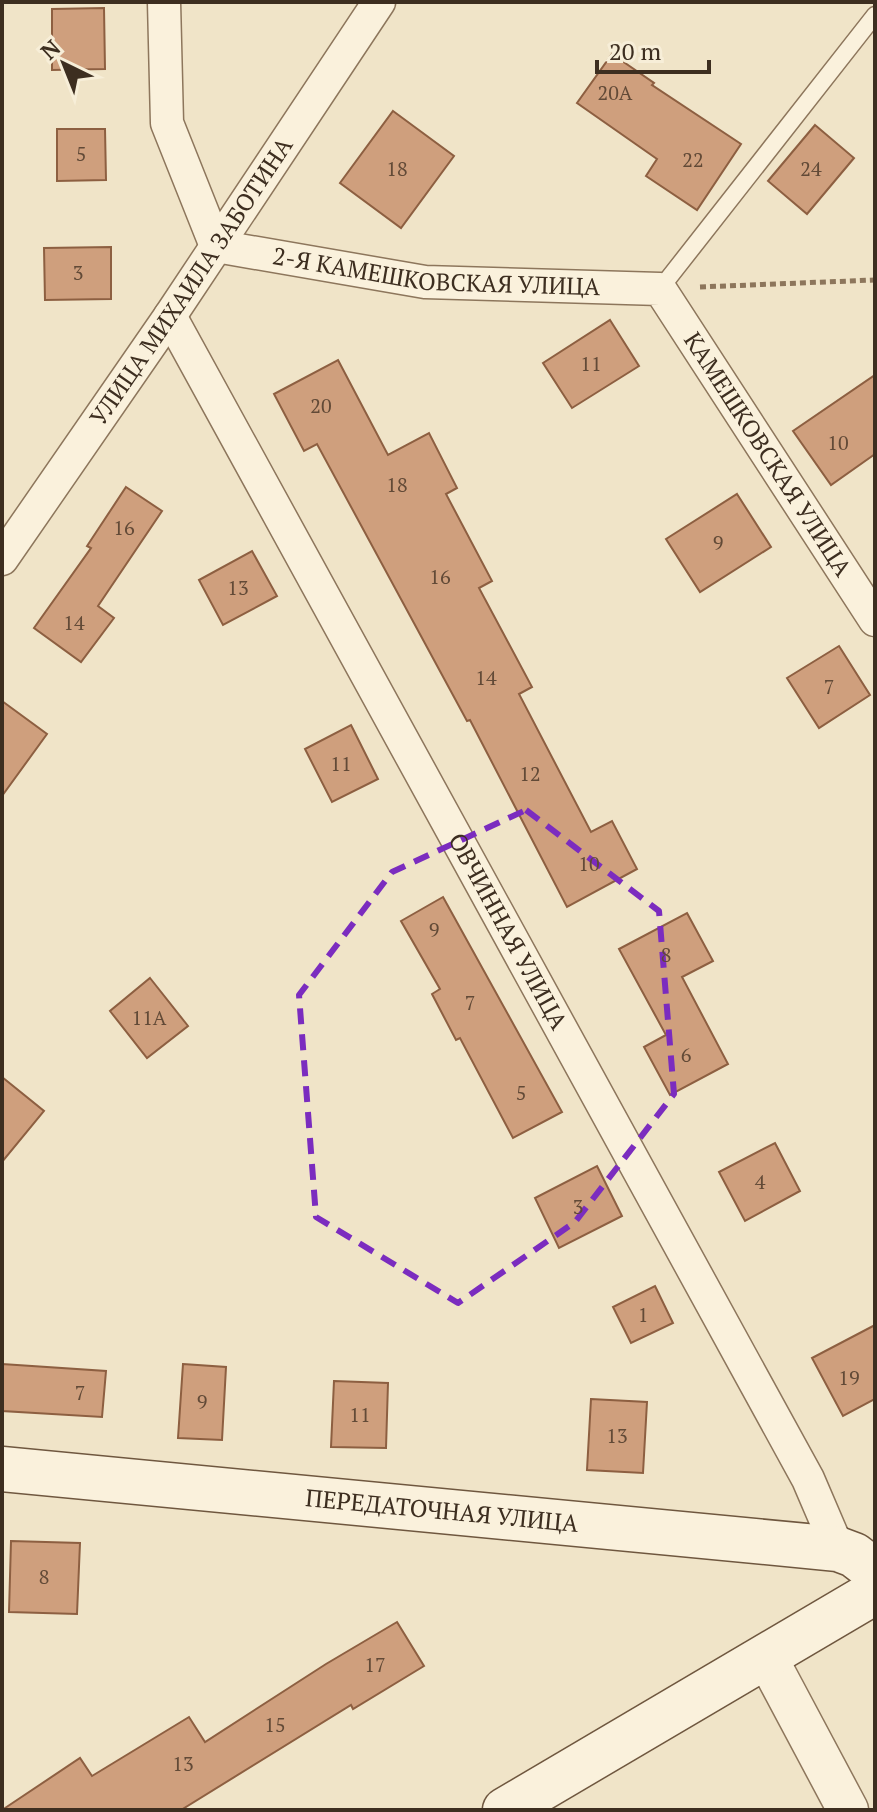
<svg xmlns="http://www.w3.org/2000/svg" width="877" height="1812" font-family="'PT Serif',serif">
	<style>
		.building { fill: #cf9f7d; stroke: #8d5f41; stroke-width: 2 }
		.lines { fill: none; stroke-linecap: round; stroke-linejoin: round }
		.service-casing { stroke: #8d765c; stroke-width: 19 }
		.minor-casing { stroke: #8d765c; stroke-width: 35 }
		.tertiary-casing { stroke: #8d765c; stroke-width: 43 }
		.secondary-casing { stroke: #6f573f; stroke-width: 47 }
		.path { stroke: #8d765c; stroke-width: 5; stroke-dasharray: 6 4; stroke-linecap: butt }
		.service { stroke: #faf1dc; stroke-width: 16 }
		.minor { stroke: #faf1dc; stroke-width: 32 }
		.tertiary { stroke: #faf1dc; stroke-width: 40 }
		.secondary { stroke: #faf1dc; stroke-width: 44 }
		.marked { fill: none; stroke: #7b2cbf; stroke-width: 6; stroke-dasharray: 16 10; stroke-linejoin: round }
		.labels { text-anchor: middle; stroke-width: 7; stroke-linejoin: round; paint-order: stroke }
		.number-label { font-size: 20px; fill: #624a37 }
		.street-label { font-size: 24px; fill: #3d2e20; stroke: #f7eed8 }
	</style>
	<rect width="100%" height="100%" fill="#f0e4c8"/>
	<g class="building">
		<path d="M 104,8 L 105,69 L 52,70 L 52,9 Z"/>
		<path d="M 612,54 L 654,83 L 652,85 L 741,144 L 697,210 L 646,176 L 657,159 L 577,103 Z"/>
		<path d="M 393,111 L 454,156 L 401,228 L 340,183 Z"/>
		<path d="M 815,125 L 854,158 L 807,214 L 768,181 Z"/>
		<path d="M 57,129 L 105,129 L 106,180 L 57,181 Z"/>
		<path d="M 111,247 L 111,299 L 45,300 L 44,248 Z"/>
		<path d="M 610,320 L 639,366 L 572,408 L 543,363 Z"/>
		<path d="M 338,360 L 388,455 L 429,433 L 457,488 L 446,494 L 492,581 L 479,588 L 532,687 L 519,694 L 591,832 L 612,821 L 637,869 L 567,907 L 470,720 L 467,721 L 317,444 L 304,451 L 274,394 Z"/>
		<path d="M 875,375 L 875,454 L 831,485 L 793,431 Z"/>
		<path d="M 126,487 L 162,511 L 98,606 L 114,618 L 81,662 L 34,628 L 91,548 L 87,546 Z"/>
		<path d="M 737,494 L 771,547 L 700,592 L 666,539 Z"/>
		<path d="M 252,551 L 277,596 L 223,625 L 199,580 Z"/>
		<path d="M 839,646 L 870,695 L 819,728 L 787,678 Z"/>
		<path d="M 2,701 L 47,734 L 2,796 Z"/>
		<path d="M 351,725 L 378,779 L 332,802 L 305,749 Z"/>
		<path d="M 443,897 L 562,1112 L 513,1138 L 460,1038 L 456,1040 L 432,994 L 440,989 L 401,921 Z"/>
		<path d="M 687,913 L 713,961 L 682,977 L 728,1064 L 670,1095 L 644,1047 L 666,1035 L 619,949 Z"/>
		<path d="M 150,978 L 188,1026 L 147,1058 L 110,1011 Z"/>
		<path d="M 2,1077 L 44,1111 L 2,1162 Z"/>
		<path d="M 775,1143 L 800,1191 L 745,1221 L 719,1172 Z"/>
		<path d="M 597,1166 L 622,1216 L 559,1248 L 535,1198 Z"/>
		<path d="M 655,1286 L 673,1323 L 631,1343 L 613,1307 Z"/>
		<path d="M 875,1325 L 875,1399 L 843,1416 L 812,1358 Z"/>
		<path d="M 2,1364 L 106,1371 L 102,1417 L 2,1411 Z"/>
		<path d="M 183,1364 L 226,1367 L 222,1440 L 178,1438 Z"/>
		<path d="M 334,1381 L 388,1383 L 386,1448 L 331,1447 Z"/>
		<path d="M 591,1399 L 647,1402 L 643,1473 L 587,1470 Z"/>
		<path d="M 11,1541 L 80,1543 L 77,1614 L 9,1612 Z"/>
		<path d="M 397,1622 L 424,1666 L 353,1709 L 351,1705 L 181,1810 L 2,1810 L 80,1758 L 92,1776 L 189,1717 L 205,1742 L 326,1664 Z"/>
	</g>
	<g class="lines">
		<g class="service-casing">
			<path id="service" d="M 660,289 L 875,15"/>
		</g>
		<g class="minor-casing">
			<g id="minor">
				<path id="s1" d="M 164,2 L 167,123 L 216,246 L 425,282 L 660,289 L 875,620"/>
				<path id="s2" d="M 170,316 L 808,1479 L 838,1549"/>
				<path id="s3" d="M 2,559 L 170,316 L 379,2"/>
			</g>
		</g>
		<g class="tertiary-casing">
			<path id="tertiary" d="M 766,1656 L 848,1810"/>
		</g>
		<g class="secondary-casing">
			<g id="secondary">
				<path id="s4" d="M 2,1469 L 838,1549 L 854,1555 L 875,1571"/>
				<path d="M 505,1810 L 875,1592"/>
			</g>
		</g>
		<path class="path" d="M 700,287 L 875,280"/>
		<use href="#service" class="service"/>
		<use href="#minor" class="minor"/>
		<use href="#tertiary" class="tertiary"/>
		<use href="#secondary" class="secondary"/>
	</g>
	<path class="marked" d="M 526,810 L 659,911 L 674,1094 L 575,1222 L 458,1303 L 316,1217 L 299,995 L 392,872 Z"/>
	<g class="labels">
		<g class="number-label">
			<text x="615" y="100">20А</text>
			<text x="81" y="161">5</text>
			<text x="693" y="167">22</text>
			<text x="397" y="176">18</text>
			<text x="811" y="176">24</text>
			<text x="78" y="280">3</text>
			<text x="591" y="371">11</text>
			<text x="321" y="413">20</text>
			<text x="838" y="450">10</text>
			<text x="397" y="492">18</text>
			<text x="124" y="535">16</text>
			<text x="718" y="550">9</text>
			<text x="440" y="584">16</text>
			<text x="238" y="595">13</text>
			<text x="74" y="630">14</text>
			<text x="486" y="685">14</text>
			<text x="829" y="694">7</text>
			<text x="341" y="771">11</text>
			<text x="530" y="781">12</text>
			<text x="589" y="871">10</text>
			<text x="434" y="937">9</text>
			<text x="666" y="962">8</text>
			<text x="470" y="1010">7</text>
			<text x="149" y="1025">11А</text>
			<text x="686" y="1062">6</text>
			<text x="521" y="1100">5</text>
			<text x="760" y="1189">4</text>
			<text x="578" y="1214">3</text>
			<text x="643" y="1322">1</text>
			<text x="849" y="1385">19</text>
			<text x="80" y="1400">7</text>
			<text x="202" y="1409">9</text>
			<text x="360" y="1422">11</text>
			<text x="617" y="1443">13</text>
			<text x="44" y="1584">8</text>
			<text x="375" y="1672">17</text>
			<text x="275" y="1732">15</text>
			<text x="183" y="1771">13</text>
		</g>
		<g class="street-label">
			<text dy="8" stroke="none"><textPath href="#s1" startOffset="476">2-Я КАМЕШКОВСКАЯ УЛИЦА</textPath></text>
			<text dy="8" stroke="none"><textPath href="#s3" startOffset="336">УЛИЦА МИХАИЛА ЗАБОТИНА</textPath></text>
			<text dy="8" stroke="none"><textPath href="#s1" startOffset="898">КАМЕШКОВСКАЯ УЛИЦА</textPath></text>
			<text dy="8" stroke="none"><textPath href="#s2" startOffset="702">ОВЧИННАЯ УЛИЦА</textPath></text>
			<text dy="8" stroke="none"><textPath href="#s4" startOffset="442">ПЕРЕДАТОЧНАЯ УЛИЦА</textPath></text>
		</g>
	</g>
	<rect width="877" height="1812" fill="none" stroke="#3d2e20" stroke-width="8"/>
	<g transform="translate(64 64) rotate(317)" stroke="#f7eed8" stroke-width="6" paint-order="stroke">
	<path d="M0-6L14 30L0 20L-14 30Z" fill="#3d2e20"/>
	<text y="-12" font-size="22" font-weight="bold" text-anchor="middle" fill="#3d2e20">N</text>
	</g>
	<path d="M597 60v12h112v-12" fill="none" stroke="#3d2e20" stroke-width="4"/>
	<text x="609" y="60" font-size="24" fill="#3d2e20" stroke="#f7eed8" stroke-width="6" paint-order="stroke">20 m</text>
</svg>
